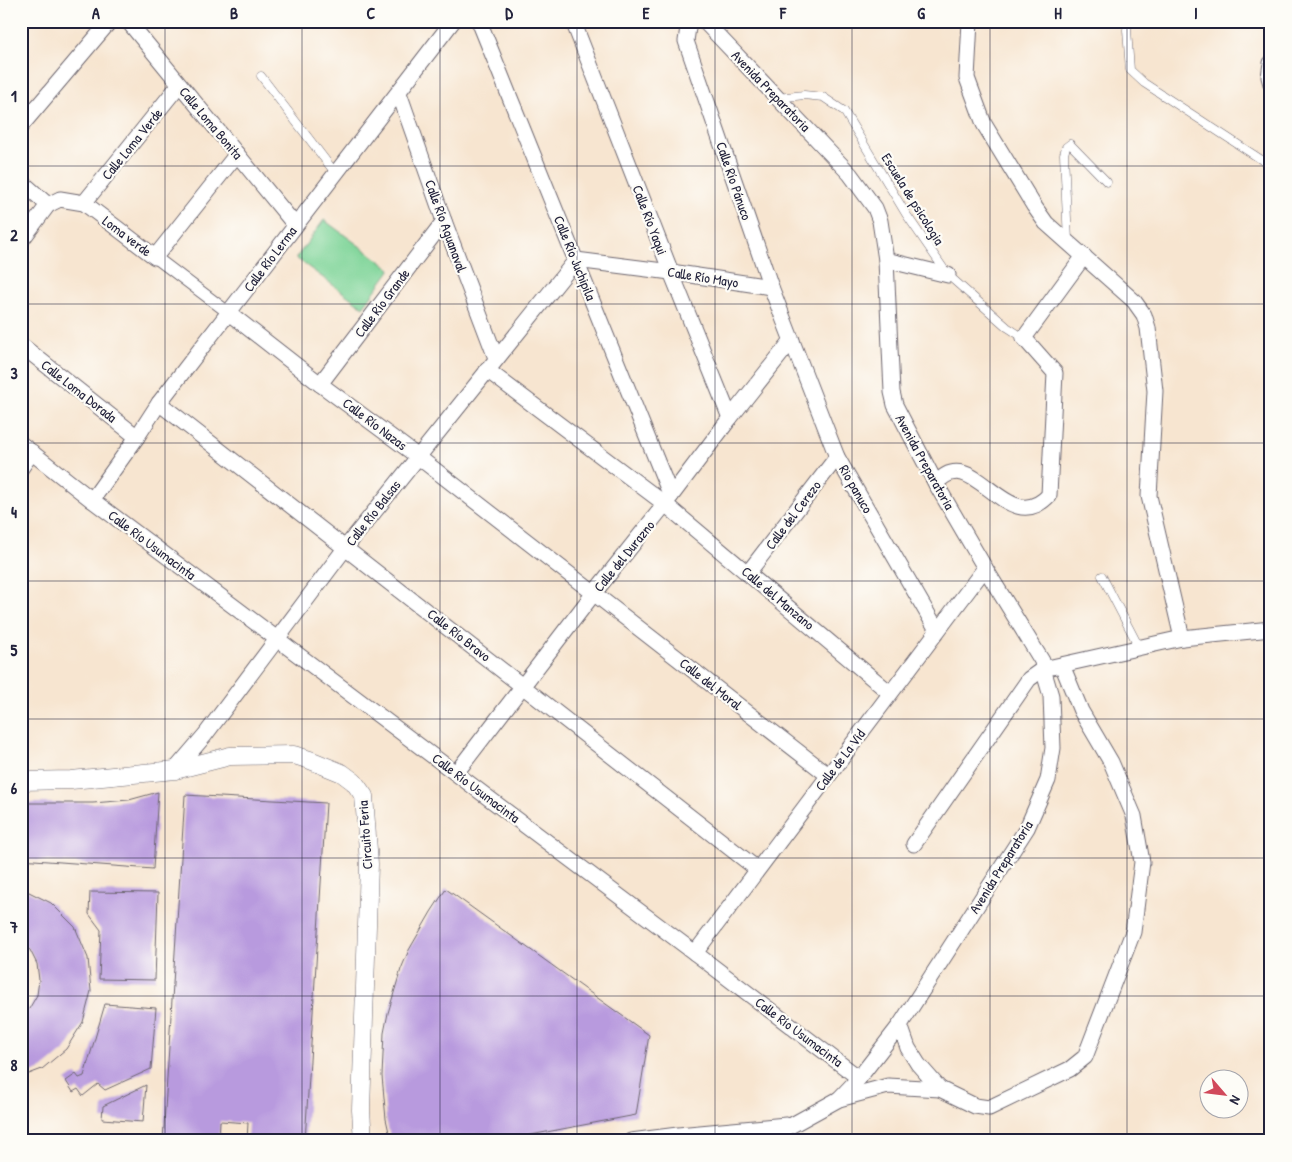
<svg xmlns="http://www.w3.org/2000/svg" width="1292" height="1162" font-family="'Patrick Hand',sans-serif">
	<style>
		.green { fill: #7ed498; stroke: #507b6a }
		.building { fill: #b89ade }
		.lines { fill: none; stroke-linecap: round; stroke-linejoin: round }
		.service-casing { stroke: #6d666f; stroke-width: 9 }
		.pedestrian-casing { stroke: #6d666f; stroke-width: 13 }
		.minor-casing { stroke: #6d666f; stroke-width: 17 }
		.tertiary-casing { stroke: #6d666f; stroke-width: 19 }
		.service { stroke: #fff; stroke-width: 8 }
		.pedestrian { stroke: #fff; stroke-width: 11 }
		.minor { stroke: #fff; stroke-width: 15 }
		.tertiary { stroke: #fff; stroke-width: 18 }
		.grid { fill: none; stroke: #22223b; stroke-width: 1; stroke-opacity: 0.55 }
		.labels { text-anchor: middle; stroke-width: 4.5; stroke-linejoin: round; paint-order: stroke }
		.street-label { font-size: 14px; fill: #22223b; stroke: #fdfcf7 }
		.neatline { fill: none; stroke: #22223b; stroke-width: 2 }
		.grid-label { font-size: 16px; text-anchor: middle; font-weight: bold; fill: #22223b }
	</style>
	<rect width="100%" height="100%" fill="#fdfcf7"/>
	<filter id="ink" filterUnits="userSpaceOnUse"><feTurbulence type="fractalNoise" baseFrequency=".02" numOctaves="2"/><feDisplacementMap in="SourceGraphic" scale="10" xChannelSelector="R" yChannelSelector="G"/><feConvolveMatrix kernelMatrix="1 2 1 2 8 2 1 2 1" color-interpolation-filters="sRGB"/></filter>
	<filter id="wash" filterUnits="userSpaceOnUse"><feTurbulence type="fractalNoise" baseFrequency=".0096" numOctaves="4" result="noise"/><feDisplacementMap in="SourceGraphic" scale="20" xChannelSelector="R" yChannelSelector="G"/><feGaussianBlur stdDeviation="1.12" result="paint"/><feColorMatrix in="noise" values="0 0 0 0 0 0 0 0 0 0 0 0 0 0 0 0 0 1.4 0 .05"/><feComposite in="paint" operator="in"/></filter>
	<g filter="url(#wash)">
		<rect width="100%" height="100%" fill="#f7e5d0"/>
		<path class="green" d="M 324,220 L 391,269 L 363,307 L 296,258 Z"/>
		<g id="blocks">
			<g class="building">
				<path d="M 158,792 L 153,869 L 21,859 L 22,803 L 93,803 L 129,800 Z"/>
				<path d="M 185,795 L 326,803 L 305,1141 L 247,1141 L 248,1123 L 220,1121 L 219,1141 L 163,1141 Z"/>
				<path d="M 21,888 L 51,903 L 75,927 L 88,958 L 91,991 L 83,1022 L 66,1049 L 42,1069 L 21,1077 L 21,1016 L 29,1009 L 37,995 L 39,980 L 37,964 L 30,950 L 21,943 Z"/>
				<path d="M 446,889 L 649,1035 L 636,1115 L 499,1141 L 391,1141 L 386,1119 L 382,1076 L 384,1033 L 388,1013 L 401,969 L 409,950 L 431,912 Z"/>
				<path d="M 90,892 L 158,893 L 155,980 L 99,979 L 101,930 L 89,914 Z"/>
				<path d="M 105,1004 L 156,1008 L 151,1069 L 105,1090 L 98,1084 L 83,1096 L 78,1089 L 73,1092 L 66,1081 L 76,1074 L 79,1078 L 84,1076 Z"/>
				<path d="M 146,1085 L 143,1122 L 102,1119 L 103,1106 Z"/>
			</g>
		</g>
	</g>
	<g filter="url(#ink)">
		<use href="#blocks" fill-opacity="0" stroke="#6d666f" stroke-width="1"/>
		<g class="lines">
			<g class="service-casing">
				<g id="service">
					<path d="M 1128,21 L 1127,30 L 1130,70 L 1144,83 L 1271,166"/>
					<path d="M 261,76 L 336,174"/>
					<path d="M 778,98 L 804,95 L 823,97 L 844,111 L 906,214 L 948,275 L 1007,327 L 1024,338"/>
					<path d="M 1068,241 L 1064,154 L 1066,147 L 1070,144 L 1107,182"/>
					<path d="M 1102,576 L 1139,647"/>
				</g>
			</g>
			<g class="pedestrian-casing">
				<path id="pedestrian" d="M 155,257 L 229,313"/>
			</g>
			<g class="minor-casing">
				<g id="minor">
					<path d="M 128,21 L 295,225"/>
					<path d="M 479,21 L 671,496"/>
					<path d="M 573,21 L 671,272 L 730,418"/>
					<path d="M 689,21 L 686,41 L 771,287 L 837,457 L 937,630"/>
					<path d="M 704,21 L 850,174 L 875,208 L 880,221 L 886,260 L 892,392 L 895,405 L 936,484 L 985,568 L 1042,661 L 1043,669 L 1051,696 L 1053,748 L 1048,780 L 1027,828 L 900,1025 L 859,1078 L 839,1099"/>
					<path d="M 970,21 L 967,78 L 984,124 L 1034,206 L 1046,223 L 1134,301 L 1144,315 L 1148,328 L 1155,391 L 1149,496 L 1182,638"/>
					<path d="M 1271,63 L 1269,77 L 1271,84"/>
					<path d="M 399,93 L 444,221 L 496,358"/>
					<path d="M 21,126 L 110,21"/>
					<path d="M 21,181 L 48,205"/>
					<path d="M 84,203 L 179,85"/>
					<path d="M 21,241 L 48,205 L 60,199 L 84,203 L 155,257 L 237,154"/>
					<path d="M 886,260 L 948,275"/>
					<path d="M 229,313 L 320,384 L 417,456 L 828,775"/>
					<path d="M 21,345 L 137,437"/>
					<path d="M 487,370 L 665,504 L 890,693"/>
					<path d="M 320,384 L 444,221"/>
					<path d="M 159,403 L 757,869"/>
					<path d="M 21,444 L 92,500 L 695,953 L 859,1078"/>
					<path d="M 21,468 L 32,452"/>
					<path d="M 936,484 C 972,439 1007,541 1049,495 L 1055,373 L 1024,338 L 1084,256"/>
					<path d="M 92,500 L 137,437 L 159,403 L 453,21"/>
					<path d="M 748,573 L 837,457"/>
					<path d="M 175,770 L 205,735 L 346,547 L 576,260 L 671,272 L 771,287"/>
					<path d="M 456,773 L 594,593 L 665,504 L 730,418 L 792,340"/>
					<path d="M 914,844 L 1029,679 L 1043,669 L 1182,638 L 1271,629"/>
					<path d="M 695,953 L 985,568"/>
					<path d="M 900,1025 L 908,1048 L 918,1064 L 940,1089"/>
					<path d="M 631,1141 L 678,1135 L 786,1125"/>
					<path d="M 763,1141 L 839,1099 L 888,1086 L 940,1089 L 975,1106 L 989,1108 L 1070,1069 L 1085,1057 L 1133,932 L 1142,862 L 1134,816 L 1111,762 L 1081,711 L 1062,665"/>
				</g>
			</g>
			<g class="tertiary-casing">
				<path id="tertiary" d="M 21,781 L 71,780 L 175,770 L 230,756 L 294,755 L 310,760 L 342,773 L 354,782 L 364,796 L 369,864 L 361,1110 L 363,1141"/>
			</g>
			<use href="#service" class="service"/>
			<use href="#pedestrian" class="pedestrian"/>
			<use href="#minor" class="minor"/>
			<use href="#tertiary" class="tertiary"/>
		</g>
	</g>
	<path class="grid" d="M 165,21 L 165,1141M 302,21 L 302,1141M 440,21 L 440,1141M 577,21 L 577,1141M 715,21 L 715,1141M 852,21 L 852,1141M 990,21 L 990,1141M 1127,21 L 1127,1141M 21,166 L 1271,166M 21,304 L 1271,304M 21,443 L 1271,443M 21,581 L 1271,581M 21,719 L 1271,719M 21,858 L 1271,858M 21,996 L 1271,996"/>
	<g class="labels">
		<g class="street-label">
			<text transform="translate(771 91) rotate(46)" y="5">Avenida Preparatoria</text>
			<text transform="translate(211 123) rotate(50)" y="5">Calle Loma Bonita</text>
			<text transform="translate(132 144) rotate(-51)" y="5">Calle Loma Verde</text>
			<text transform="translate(734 181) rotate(71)" y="5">Calle Río Pánuco</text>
			<text transform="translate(913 199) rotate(58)" y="5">Escuela de psicologia</text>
			<text transform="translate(650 220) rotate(69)" y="5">Calle Río Yaqui</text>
			<text transform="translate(446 226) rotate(70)" y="5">Calle Río Aguanaval</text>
			<text transform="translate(127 236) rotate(37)" y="5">Loma verde</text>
			<text transform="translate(575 258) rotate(68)" y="5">Calle Río Juchipila</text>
			<text transform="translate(270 259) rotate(-53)" y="5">Calle Río Lerma</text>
			<text transform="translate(703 277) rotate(9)" y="5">Calle Río Mayo</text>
			<text transform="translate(382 303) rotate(-53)" y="5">Calle Río Grande</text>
			<text transform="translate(79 391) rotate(38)" y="5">Calle Loma Dorada</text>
			<text transform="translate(375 424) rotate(37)" y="5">Calle Río Nazas</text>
			<text transform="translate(925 462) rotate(61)" y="5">Avenida Preparatoria</text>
			<text transform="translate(856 489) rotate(60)" y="5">Rio panuco</text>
			<text transform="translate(373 513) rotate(-52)" y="5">Calle Río Balsas</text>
			<text transform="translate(793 515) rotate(-53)" y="5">Calle del Cerezo</text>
			<text transform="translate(152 545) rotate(37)" y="5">Calle Río Usumacinta</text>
			<text transform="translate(624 556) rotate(-51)" y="5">Calle del Durazno</text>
			<text transform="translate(778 598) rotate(40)" y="5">Calle del Manzano</text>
			<text transform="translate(459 635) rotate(38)" y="5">Calle Río Bravo</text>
			<text transform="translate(711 684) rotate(38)" y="5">Calle del Moral</text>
			<text transform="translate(840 760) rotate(-53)" y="5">Calle de La Vid</text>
			<text transform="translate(476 788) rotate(37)" y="5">Calle Río Usumacinta</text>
			<text transform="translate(365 835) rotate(-94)" y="5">Circuito Feria</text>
			<text transform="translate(1001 867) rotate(-58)" y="5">Avenida Preparatoria</text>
			<text transform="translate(799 1032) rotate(37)" y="5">Calle Río Usumacinta</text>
		</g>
	</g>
	<rect width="1292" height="1162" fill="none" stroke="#fdfcf7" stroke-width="55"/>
	<g transform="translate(1224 1094) rotate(118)"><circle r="24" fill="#fdfcf7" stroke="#a5a5ac"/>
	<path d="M0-4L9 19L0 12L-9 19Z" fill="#d1495b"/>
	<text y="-8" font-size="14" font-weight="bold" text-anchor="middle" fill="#22223b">N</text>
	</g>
	<rect x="28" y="28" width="1236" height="1106" class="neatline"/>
	<g class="grid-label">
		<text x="96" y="19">A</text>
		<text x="234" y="19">B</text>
		<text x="371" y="19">C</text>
		<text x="509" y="19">D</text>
		<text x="646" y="19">E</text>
		<text x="783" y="19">F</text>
		<text x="921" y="19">G</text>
		<text x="1058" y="19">H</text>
		<text x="1196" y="19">I</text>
		<text x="14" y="102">1</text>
		<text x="14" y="241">2</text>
		<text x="14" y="379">3</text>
		<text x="14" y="518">4</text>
		<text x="14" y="656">5</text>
		<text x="14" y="794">6</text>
		<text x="14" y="933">7</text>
		<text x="14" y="1071">8</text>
	</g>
</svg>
